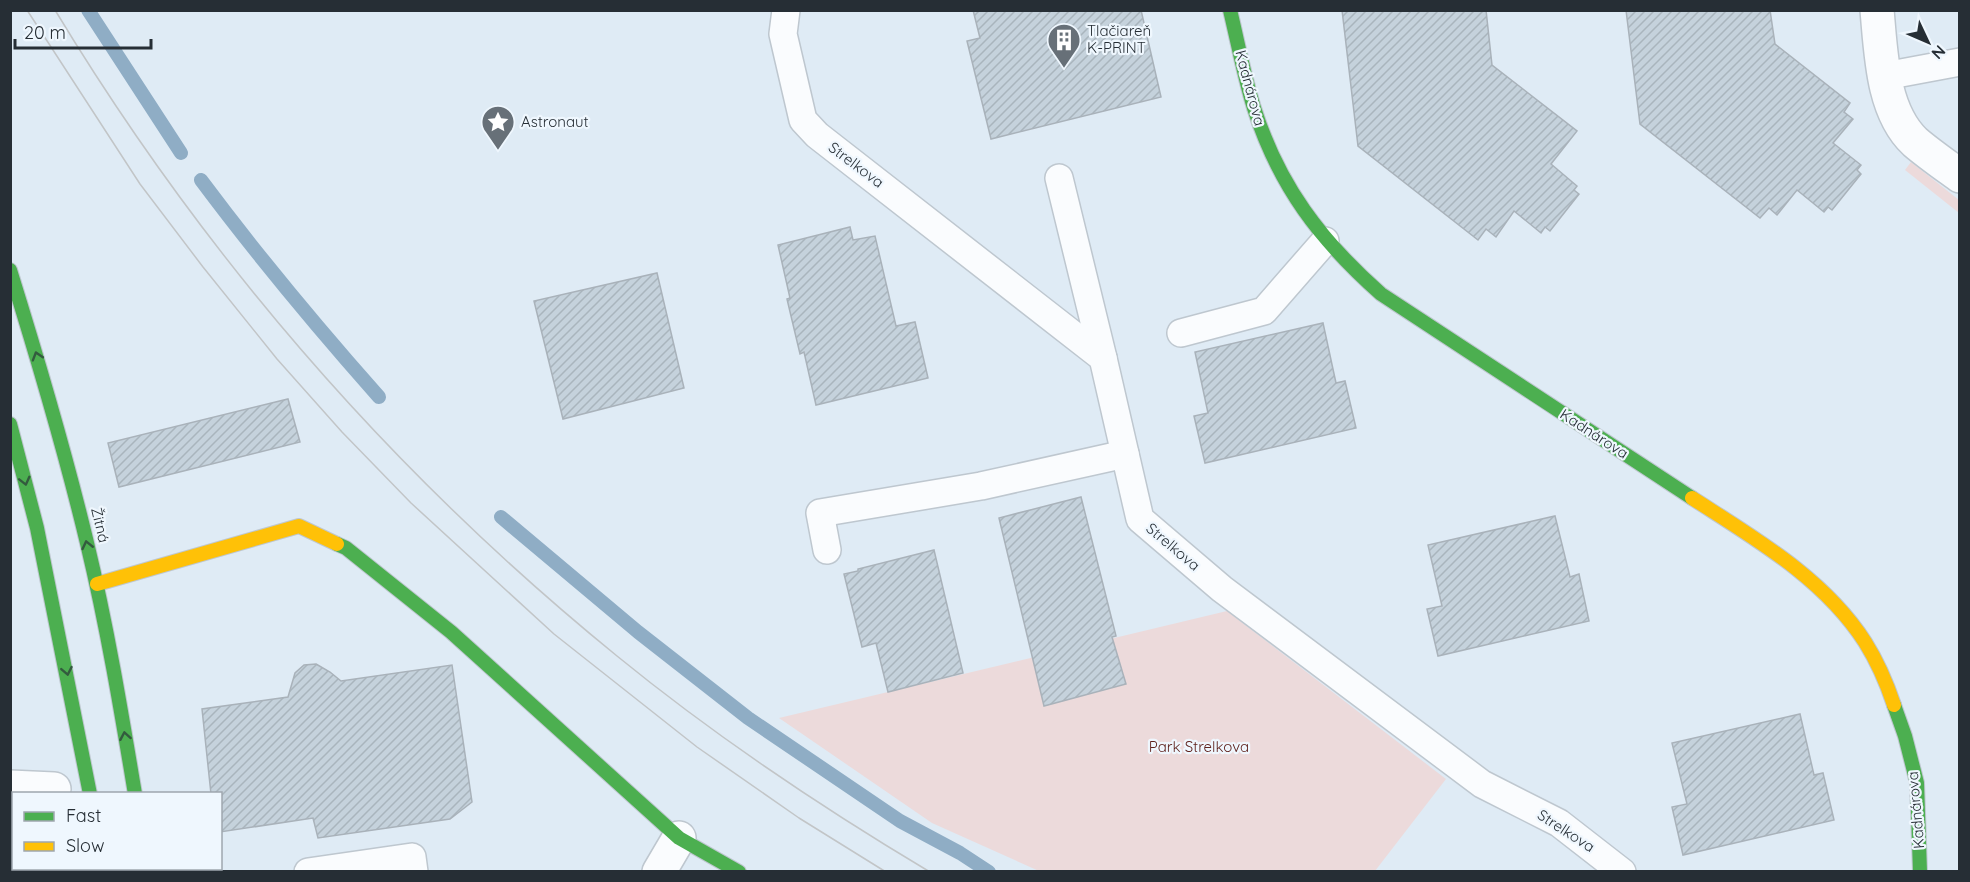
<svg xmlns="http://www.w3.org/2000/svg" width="1970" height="882" font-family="Quicksand,sans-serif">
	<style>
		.grass { fill: url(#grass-tufts) }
		.park { fill: #ecdadb }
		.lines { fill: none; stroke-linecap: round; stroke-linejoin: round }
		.stream { stroke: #8fadc5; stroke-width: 14 }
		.building { fill: url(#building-hatch); stroke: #a9b2ba; stroke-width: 1.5 }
		.lane-casing { stroke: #bec7cf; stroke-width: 30 }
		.street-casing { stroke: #bec7cf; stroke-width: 36 }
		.fast-casing { stroke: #bec7cf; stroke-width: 16 }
		.slow-casing { stroke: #bec7cf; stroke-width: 16 }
		.lane { stroke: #fafcfe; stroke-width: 27 }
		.street { stroke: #fafcfe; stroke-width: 33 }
		.fast { stroke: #4caf50; stroke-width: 14 }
		.slow { stroke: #ffc107; stroke-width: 14 }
		.tram { stroke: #c2c5c7; stroke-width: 1.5 }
		.oneway { stroke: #335b3e }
		.labels { text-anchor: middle; stroke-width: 4.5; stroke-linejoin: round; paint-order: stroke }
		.poi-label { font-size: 15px; fill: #262e35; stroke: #eff7fe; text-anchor: start }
		.street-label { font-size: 15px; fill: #262e35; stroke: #eff7fe }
		.park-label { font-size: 15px; fill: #5f221d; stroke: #eff7fe }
	</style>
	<defs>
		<pattern id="grass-tufts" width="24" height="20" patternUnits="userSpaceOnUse" patternTransform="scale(1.5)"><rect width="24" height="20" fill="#ecdadb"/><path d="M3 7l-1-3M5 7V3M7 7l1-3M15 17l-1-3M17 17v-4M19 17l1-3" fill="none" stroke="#cabbbd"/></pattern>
		<pattern id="building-hatch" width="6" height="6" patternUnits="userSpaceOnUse" patternTransform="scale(1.5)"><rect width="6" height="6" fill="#c5d2dc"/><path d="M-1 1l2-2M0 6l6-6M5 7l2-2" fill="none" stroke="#a9b5bd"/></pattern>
	</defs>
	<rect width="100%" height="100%" fill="#dfebf5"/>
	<path class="grass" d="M 1911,162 L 1959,200 L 1959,213 L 1905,170 Z"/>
	<path class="park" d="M 1227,611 L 1446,779 L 1375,871 L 1039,871 L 932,823 L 779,718 Z"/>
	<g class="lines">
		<g class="stream">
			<path d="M 88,10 L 181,153"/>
			<path d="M 201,180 C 257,255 317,327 379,397"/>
			<path d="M 501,517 L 638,632 L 748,718 L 900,821 L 960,853 L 989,872"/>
		</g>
	</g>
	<g class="building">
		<path d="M 973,10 L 1141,10 L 1161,97 L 991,139 L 967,41 L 980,38 Z"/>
		<path d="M 1342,10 L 1486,10 L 1492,65 L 1577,131 L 1551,164 L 1577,186 L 1574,190 L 1579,194 L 1550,231 L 1545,227 L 1541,233 L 1514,211 L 1496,237 L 1486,229 L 1478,240 L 1358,146 Z"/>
		<path d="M 1626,10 L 1770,10 L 1775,44 L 1850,103 L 1844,112 L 1853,119 L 1833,143 L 1861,165 L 1857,170 L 1861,174 L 1832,210 L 1828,207 L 1824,212 L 1797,190 L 1777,215 L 1769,208 L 1760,218 L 1640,124 Z"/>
		<path d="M 850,227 L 853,240 L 875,236 L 896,326 L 915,322 L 928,378 L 816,405 L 804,352 L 800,354 L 791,316 L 787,299 L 790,298 L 778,245 Z"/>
		<path d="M 657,273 L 684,388 L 563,419 L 534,301 Z"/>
		<path d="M 1323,323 L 1336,383 L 1345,381 L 1356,428 L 1205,463 L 1194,416 L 1208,413 L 1195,352 Z"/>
		<path d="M 288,399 L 300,442 L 119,487 L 108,443 Z"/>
		<path d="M 1081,497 L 1116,636 L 1112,637 L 1126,684 L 1044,706 L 999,518 Z"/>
		<path d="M 1555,516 L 1570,577 L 1579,574 L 1589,621 L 1438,656 L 1427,609 L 1442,606 L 1428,545 Z"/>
		<path d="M 934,550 L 963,673 L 888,692 L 876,643 L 862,647 L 844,574 L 858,571 L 858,569 Z"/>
		<path d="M 316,664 L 330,672 L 341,681 L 452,665 L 472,802 L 450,819 L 318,838 L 313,818 L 220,832 L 220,794 L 211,794 L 202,709 L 288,697 L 295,673 L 304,665 Z"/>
		<path d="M 1800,714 L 1814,775 L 1823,773 L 1834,820 L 1683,855 L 1672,807 L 1687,804 L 1672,743 Z"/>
	</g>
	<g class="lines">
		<g class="lane-casing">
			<g id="lane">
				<path d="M 786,10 L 783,34 L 803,120 L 817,135 L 1103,358 L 1140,519 L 1222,589 L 1482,784 L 1559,823 L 1622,872"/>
				<path d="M 1885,76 L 1960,62"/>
				<path d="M 1059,178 L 1103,358"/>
				<path d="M 1181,333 L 1264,311 L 1325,241"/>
				<path d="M 827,550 L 820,513 L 981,486 L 1125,454"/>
				<path d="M 308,872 L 412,857 L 414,872"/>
			</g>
		</g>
		<g class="street-casing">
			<g id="street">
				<path d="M 1877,10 C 1881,53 1882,111 1915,142 C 1929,154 1945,165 1960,176"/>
				<path d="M 10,787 L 54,789"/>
				<path d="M 659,872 L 679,838"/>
			</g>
		</g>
		<g class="fast-casing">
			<g id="fast">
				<path d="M 1230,10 C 1238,43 1244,76 1254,108 C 1279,186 1320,240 1381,294 L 1692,498"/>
				<path d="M 10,270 C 38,360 65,451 87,543 C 107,626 121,710 135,794"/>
				<path d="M 10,424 L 37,528 L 90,794"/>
				<path d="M 337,544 L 346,548 L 451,632 L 679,838 L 739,872"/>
				<path d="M 1894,705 L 1905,736 L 1917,783 L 1920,872"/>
				<path d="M 103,868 L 104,872"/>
				<path d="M 148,868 L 149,872"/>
			</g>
		</g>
		<g class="slow-casing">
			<g id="slow">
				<path d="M 1692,498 C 1754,538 1824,578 1865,642 C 1877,661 1887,684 1894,705"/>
				<path d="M 97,584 L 299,526 L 337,544"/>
			</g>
		</g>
		<use href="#lane" class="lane"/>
		<use href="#street" class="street"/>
		<use href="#fast" class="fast"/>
		<use href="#slow" class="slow"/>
		<g class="tram">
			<path d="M 27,10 L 140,184 L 203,267 L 277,359 L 342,432 L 411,503 L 554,634 L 697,747 L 799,818 L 886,872"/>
			<path d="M 55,10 C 205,258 392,473 617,656 C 715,736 821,807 930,872"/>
		</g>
	</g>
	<defs><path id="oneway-chevron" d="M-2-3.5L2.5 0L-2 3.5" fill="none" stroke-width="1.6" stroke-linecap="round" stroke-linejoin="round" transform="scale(1.5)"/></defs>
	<g class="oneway">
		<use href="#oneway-chevron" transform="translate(37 356) rotate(-107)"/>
		<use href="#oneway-chevron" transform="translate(25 481) rotate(76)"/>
		<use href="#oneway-chevron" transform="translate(87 545) rotate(-103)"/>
		<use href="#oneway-chevron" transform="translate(67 671) rotate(79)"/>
		<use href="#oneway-chevron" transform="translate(125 736) rotate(-100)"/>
	</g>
	<defs>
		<g id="building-pin" transform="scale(1.725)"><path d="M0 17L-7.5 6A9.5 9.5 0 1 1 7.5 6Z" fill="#677078" stroke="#eff7fe"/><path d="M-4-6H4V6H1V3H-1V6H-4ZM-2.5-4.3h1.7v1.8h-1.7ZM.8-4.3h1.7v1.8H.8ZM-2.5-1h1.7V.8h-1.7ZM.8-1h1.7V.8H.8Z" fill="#fff"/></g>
		<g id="sight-pin" transform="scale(1.725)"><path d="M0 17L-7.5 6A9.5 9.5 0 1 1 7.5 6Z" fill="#677078" stroke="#eff7fe"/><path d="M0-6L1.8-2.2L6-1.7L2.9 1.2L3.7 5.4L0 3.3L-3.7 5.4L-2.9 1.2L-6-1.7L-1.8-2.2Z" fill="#fff"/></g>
	</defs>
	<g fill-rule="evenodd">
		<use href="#building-pin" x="1064" y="40"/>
		<use href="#sight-pin" x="498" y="122"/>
	</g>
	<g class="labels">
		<g class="poi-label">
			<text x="1087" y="36">Tlačiareň<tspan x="1087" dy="17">K-PRINT</tspan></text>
			<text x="521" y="127">Astronaut</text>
		</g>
		<g class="street-label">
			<text transform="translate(1250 88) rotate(75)" y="5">Kadnárova</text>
			<text transform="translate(856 165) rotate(37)" y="5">Strelkova</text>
			<text transform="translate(1594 434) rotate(33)" y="5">Kadnárova</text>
			<text transform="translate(100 525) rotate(77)" y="5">Žitná</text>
			<text transform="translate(1173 547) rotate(40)" y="5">Strelkova</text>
			<text transform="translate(1916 810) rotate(-95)" y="5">Kadnárova</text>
			<text transform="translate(1566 831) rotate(33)" y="5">Strelkova</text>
		</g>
		<g class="park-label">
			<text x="1199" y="752">Park Strelkova</text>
		</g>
	</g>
	<rect width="1970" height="882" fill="none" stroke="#262e35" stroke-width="24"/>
	<rect x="12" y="792" width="210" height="78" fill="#eff7fe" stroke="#9fa7ae" stroke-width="1.5"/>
	<rect x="24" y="812" width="30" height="9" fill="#4caf50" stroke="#9fa7ae" stroke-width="1.5"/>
	<text x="66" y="822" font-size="18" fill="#262e35">Fast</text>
	<rect x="24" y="842" width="30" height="9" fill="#ffc107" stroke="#9fa7ae" stroke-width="1.5"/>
	<text x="66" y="852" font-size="18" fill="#262e35">Slow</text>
	<g transform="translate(1928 42) rotate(134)" stroke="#eff7fe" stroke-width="4.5" paint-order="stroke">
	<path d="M0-4.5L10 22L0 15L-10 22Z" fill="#262e35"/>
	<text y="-9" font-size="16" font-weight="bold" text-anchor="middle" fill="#262e35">N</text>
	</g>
	<path d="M15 39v9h136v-9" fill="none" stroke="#262e35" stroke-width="3"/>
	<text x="24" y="39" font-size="18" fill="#262e35" stroke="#eff7fe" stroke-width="4.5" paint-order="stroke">20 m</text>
</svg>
